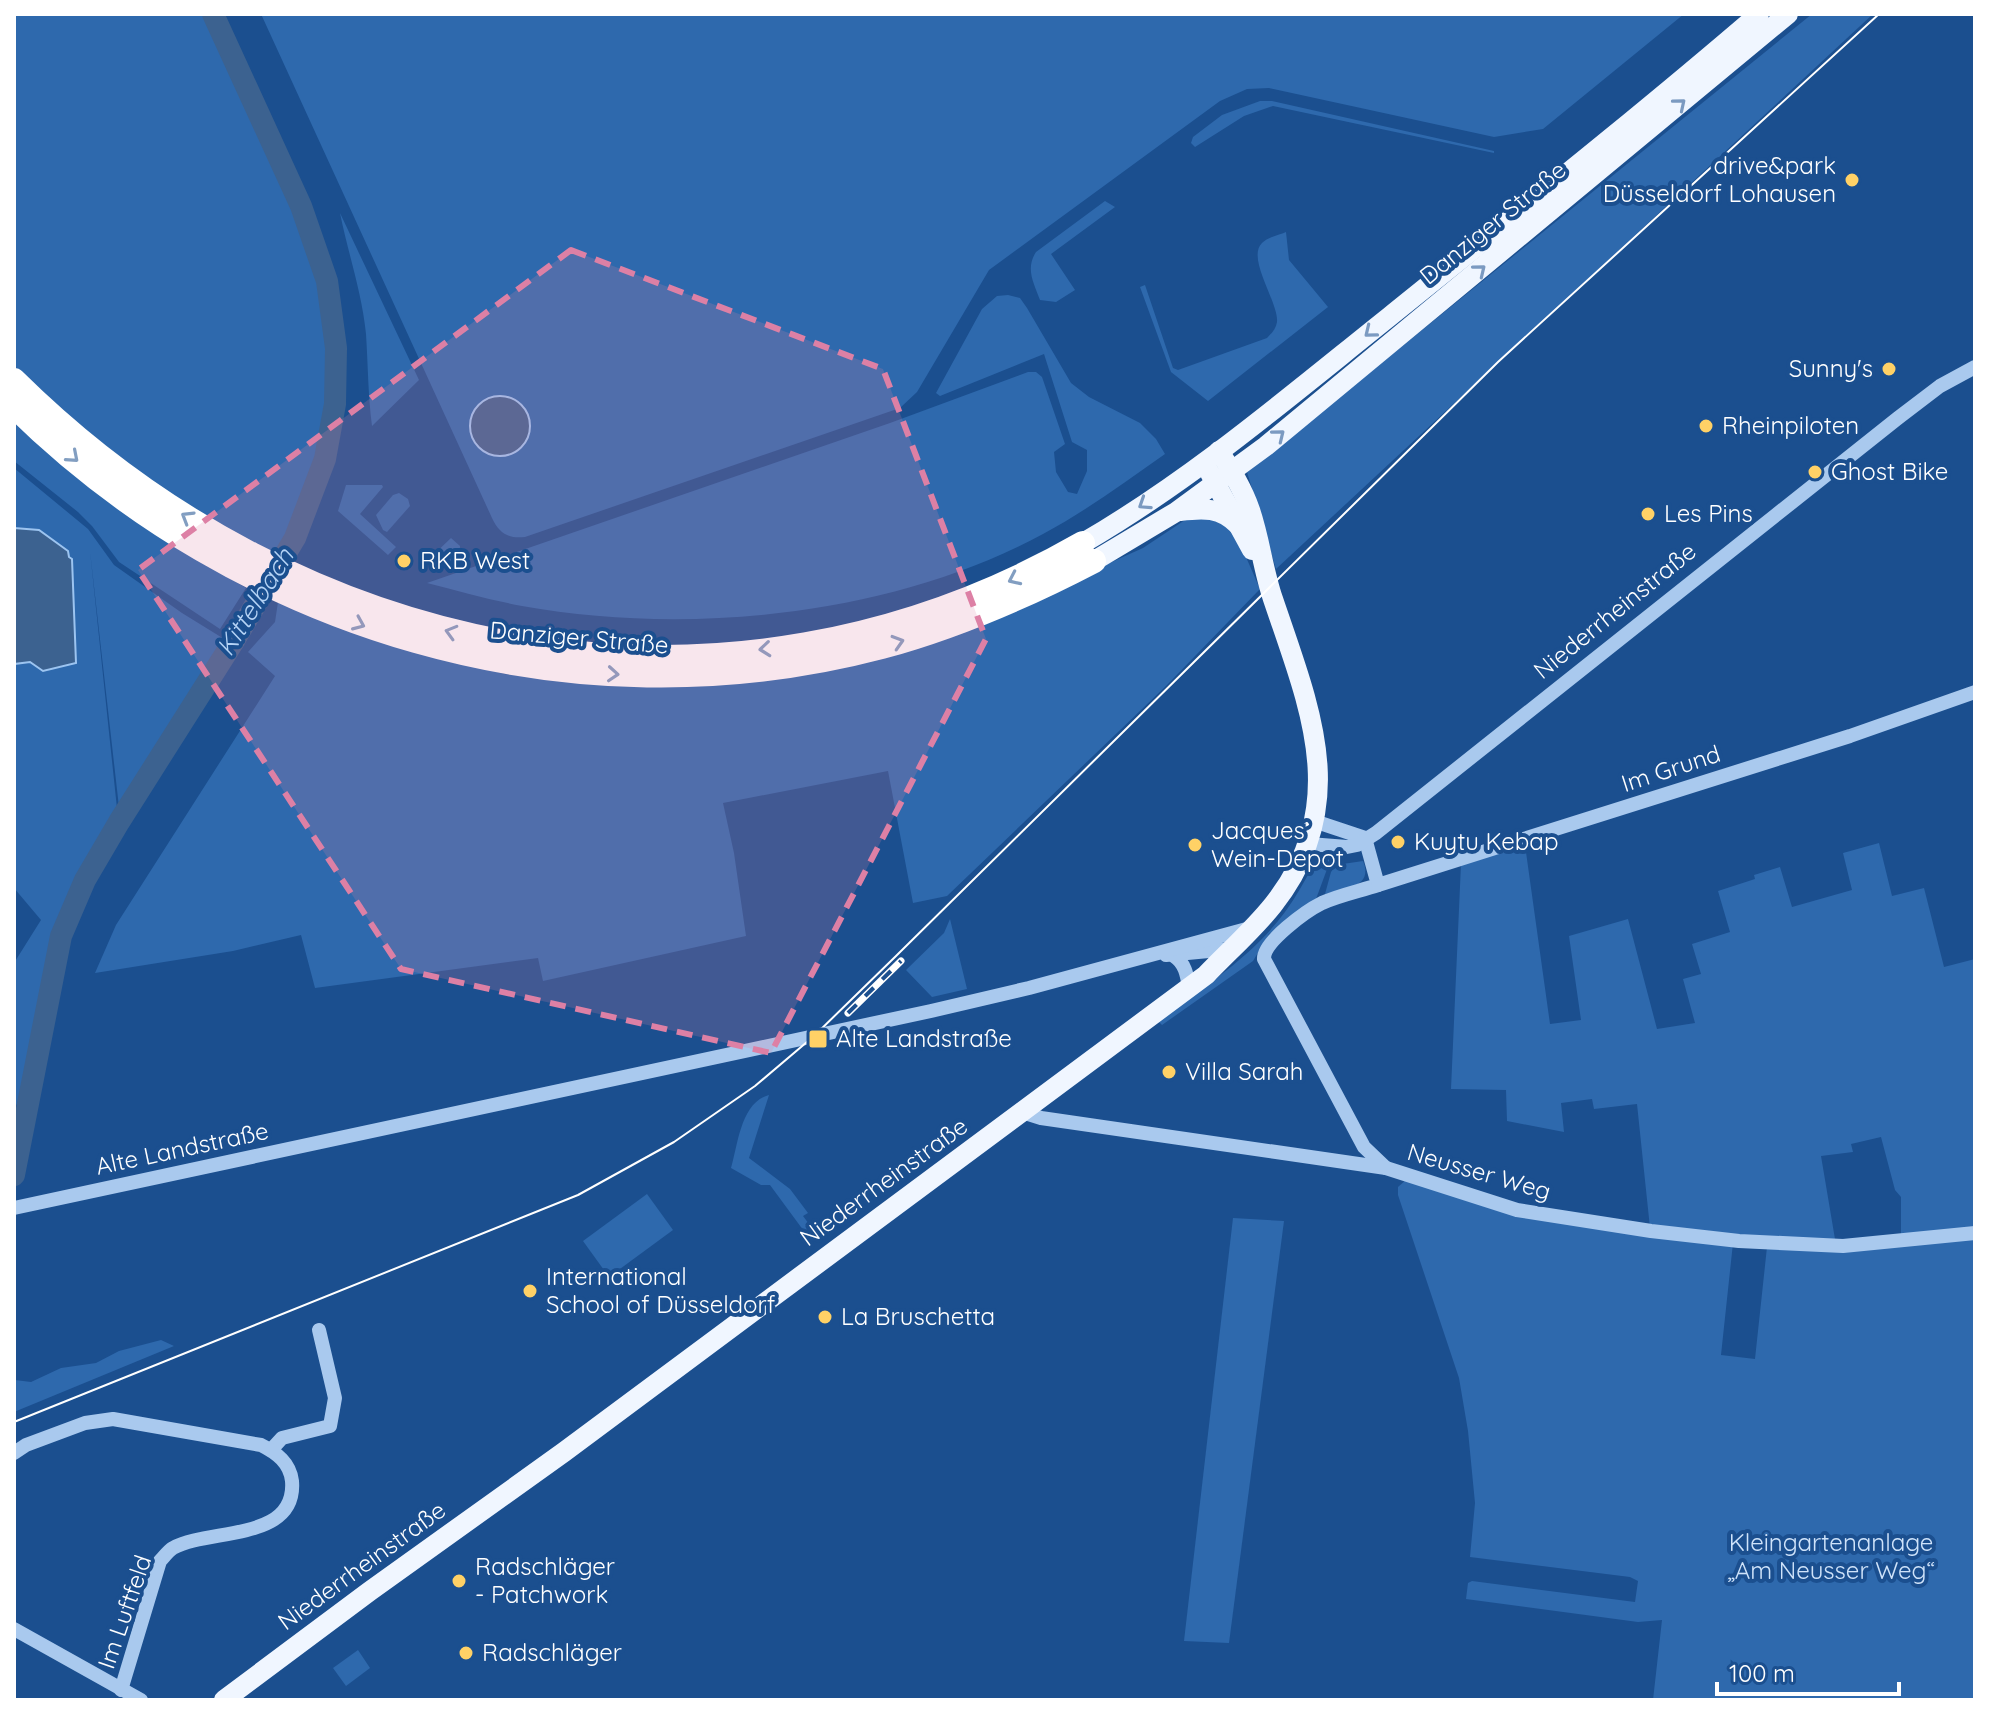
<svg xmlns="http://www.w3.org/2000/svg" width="1989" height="1714" font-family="Quicksand,sans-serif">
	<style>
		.green { fill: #2e69ad }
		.water { fill: #3c6290; stroke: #9cc4f0; stroke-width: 2 }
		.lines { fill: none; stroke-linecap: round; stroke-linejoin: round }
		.river { stroke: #3c6290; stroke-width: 22 }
		.minor { stroke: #a9c9ee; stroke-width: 14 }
		.major { stroke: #f0f6ff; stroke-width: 20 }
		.highway { stroke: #fff; stroke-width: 24 }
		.tram { stroke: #fff; stroke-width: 2 }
		.rail-casing { stroke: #fff; stroke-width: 7 }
		.rail { stroke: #1b4f8f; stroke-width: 4; stroke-dasharray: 12; stroke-linecap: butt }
		.oneway { stroke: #7b9ac1 }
		.oneway2 { stroke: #829ec1 }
		.marked { fill: #dd80a5; fill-opacity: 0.2; stroke: #dd80a5; stroke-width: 6; stroke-dasharray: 16 10; stroke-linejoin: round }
		.poi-dot { fill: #ffd166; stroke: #1b4f8f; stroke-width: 3 }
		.labels { text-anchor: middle; stroke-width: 8; stroke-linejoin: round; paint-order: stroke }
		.poi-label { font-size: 24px; fill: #fff; stroke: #1b4f8f; text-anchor: start }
		.street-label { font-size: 24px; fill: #fff; stroke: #1b4f8f }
		.park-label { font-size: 24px; fill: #cfe3fa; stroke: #1b4f8f }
		.water-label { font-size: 26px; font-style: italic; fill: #b5d3f5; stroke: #1b4f8f }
	</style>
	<rect width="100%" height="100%" fill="#1b4f8f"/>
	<g class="green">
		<path d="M 14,14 L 208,14 C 231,64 254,114 277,164 C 294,201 314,242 323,283 C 345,379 329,473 278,557 L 177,502 L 39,393 L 14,368 Z"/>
		<path d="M 261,14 L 1684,14 L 1543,129 L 1494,137 L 1269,88 L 1247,89 L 1220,101 L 989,270 L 917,392 L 900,408 L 525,537 C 508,539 499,533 492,518 Z"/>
		<path d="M 1812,14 L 1873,14 L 1276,569 L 1247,472 Z"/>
		<path d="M 1260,101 L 1272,101 L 1494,151 L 1494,153 L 1273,106 L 1244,116 L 1195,147 L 1191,143 L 1193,137 L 1222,115 Z"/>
		<path d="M 1105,201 L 1115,207 L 1051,254 L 1075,290 L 1056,302 L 1040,300 C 1034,283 1025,269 1036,252 Z"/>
		<path d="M 340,213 L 419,380 L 372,426 C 368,395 368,365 366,334 C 362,293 348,253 340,213 Z"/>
		<path d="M 1286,232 L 1289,260 L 1328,307 L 1208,401 L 1171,372 L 1140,287 L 1145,285 L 1173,368 L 1178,370 L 1267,338 C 1271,334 1276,329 1277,322 C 1279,303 1246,258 1262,243 C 1268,237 1279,235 1286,232 Z"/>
		<path d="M 1008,295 L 1020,298 L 1027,308 L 1071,383 L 1089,397 L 1140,423 L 1156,439 L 1165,454 C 1125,482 1086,511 1043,534 C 893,616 688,636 522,606 C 490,600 458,591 427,583 L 890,423 L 1028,372 L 1036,372 L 1042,377 L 1065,444 L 1054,452 L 1056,472 L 1068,492 L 1077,494 L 1087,471 L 1087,450 L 1072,442 L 1044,354 L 940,396 L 936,393 L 982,309 L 997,296 Z"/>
		<path d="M 14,417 L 216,570 L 246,588 L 220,629 L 119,562 L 92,526 L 78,512 L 14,461 Z"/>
		<path d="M 14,468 L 88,529 L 114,565 L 182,613 L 229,642 L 120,816 L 90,551 L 118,818 L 84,874 L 58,933 L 25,1095 L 19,1099 L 14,1111 L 14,963 L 41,920 L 14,888 L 14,664 L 30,662 L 43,670 L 76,663 L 69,557 L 39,530 L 14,528 Z"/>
		<path d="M 346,485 L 382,485 L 383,487 L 360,514 L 396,547 L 388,555 L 338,511 Z"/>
		<path d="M 399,493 L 408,499 L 410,506 L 387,532 L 383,530 L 376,515 L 393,495 Z"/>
		<path d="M 1211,514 L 1235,532 L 1260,589 L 1166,686 L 947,896 L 913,903 L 888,771 L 723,803 L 734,853 L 746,936 L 543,981 L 538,958 L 315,988 L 301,935 L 233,951 L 95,973 L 116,925 L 275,676 L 248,652 L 275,622 L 278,602 L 339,627 L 504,674 L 594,684 L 693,682 L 1096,569 L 1143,548 L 1185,520 Z"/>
		<path d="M 451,538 L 460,546 L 459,560 L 454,565 L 433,569 L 429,559 Z"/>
		<path d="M 1879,843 L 1892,896 L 1924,888 L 1944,967 L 1975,959 L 1975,1230 L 1901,1237 L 1901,1197 L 1895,1190 L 1881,1137 L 1851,1144 L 1853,1152 L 1821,1156 L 1836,1245 L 1650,1228 L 1637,1104 L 1594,1109 L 1592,1099 L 1561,1103 L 1564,1132 L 1507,1121 L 1506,1090 L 1451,1089 L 1461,864 L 1525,845 L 1550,1024 L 1581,1020 L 1569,936 L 1628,919 L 1657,1029 L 1695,1023 L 1683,979 L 1701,974 L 1692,944 L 1730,932 L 1718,891 L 1755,879 L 1754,875 L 1780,867 L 1792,907 L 1852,890 L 1843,853 Z"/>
		<path d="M 1333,853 L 1316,899 L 1285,925 L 1269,934 L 1253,961 L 1162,1025 L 1158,1021 C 1201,989 1253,956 1285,912 C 1296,897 1305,880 1314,864 L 1319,859 Z"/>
		<path d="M 1363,861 C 1374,887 1345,889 1325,894 L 1331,872 L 1336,865 Z"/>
		<path d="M 950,919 L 967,989 L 932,997 L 906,970 L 944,933 Z"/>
		<path d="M 769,1095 L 749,1158 L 790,1189 L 808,1213 L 803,1216 L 818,1236 L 814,1239 L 809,1238 L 770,1185 L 761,1185 L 731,1168 C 738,1144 741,1102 769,1095 Z"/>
		<path d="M 1407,1179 L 1514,1214 L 1733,1243 L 1721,1355 L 1755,1359 L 1767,1247 L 1975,1236 L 1975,1700 L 1653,1700 L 1662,1620 L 1638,1622 L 1466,1599 L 1468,1583 L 1472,1581 L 1635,1602 L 1638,1581 L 1630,1577 L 1470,1557 L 1475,1503 L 1468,1431 L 1459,1378 L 1398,1195 L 1398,1187 Z"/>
		<path d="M 647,1194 L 673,1230 L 609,1277 L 583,1241 Z"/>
		<path d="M 1233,1218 L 1284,1221 L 1229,1643 L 1184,1641 Z"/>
		<path d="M 161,1340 L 174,1346 L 14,1412 L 14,1371 L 15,1380 L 31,1382 L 61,1368 L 96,1363 L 119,1351 Z"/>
		<path d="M 358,1650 L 370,1668 L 346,1686 L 333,1668 Z"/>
	</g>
	<g class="water">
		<circle cx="500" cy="426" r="30"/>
		<path d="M 14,528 L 39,530 L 68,551 L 69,557 L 72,559 L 76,663 L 43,671 L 30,662 L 14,664 Z"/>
	</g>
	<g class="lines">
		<path class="river" d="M 14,1175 L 61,936 L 85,880 L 119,822 L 235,639 L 295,538 L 325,459 L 335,404 L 336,348 L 327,281 L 301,206 L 213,14"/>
		<g class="minor">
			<path d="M 1314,821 L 1365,838 L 1378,885 C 1360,891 1340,895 1322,903 C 1306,911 1263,942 1264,959 L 1364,1147 L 1386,1168"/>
			<path d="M 1309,844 L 1347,847 L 1357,845 L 1376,833 L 1898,418 L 1940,386 L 1975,367"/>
			<path d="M 1378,885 L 1850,736 L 1975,692"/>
			<path d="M 1166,955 L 1230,949"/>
			<path d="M 1174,956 C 1185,963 1187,975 1189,987"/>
			<path d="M 1022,1112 L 1041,1118 L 1386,1168 L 1517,1210 L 1651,1231 L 1739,1241 L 1843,1246 L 1975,1233"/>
			<path d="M 14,1208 L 931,1011 L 1029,988 L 1254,927"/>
			<path d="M 271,1450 L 282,1438 L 330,1426 L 335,1398 L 319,1330"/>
			<path d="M 14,1453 L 26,1445 L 85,1423 L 113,1419 L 261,1445 C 277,1453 290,1463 292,1481 C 297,1542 209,1528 173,1548 C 168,1551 164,1557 160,1561 L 121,1690"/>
			<path d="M 14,1629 L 141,1700"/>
		</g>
		<g class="major">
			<path d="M 1210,473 L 1252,550"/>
			<path d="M 1180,511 C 1203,508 1221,507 1238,525"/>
			<path d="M 1083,543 C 1193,479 1290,396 1389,317 C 1513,217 1638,118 1759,14"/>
			<path d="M 1094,561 L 1176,512 L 1266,446 L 1788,14"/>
			<path d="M 224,1700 L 370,1591 L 564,1452 L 1206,975 C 1228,952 1253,930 1273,905 C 1353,804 1309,706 1273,599 C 1263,570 1260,539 1250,510 C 1243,489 1231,470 1219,451"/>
		</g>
		<g class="highway">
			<path d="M 14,380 C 301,664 725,749 1083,543"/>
			<path d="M 14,406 C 241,630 571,729 882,647 C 956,627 1027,596 1094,561"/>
		</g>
		<path class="tram" d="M 14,1422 L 578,1195 L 674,1142 L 755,1086 L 814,1036 L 896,956 L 1498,362 L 1879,14"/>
		<g class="rail-casing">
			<path id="rail" d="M 848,1013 L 901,961"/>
		</g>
		<use href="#rail" class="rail"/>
	</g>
	<defs><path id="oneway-chevron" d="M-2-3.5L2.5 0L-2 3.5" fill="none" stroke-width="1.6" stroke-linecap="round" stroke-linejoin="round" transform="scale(2)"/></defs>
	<g class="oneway">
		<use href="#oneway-chevron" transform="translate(1680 104) rotate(-40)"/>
		<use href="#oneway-chevron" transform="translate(1480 270) rotate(-39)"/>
		<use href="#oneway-chevron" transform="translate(1370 332) rotate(141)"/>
		<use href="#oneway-chevron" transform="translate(1279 435) rotate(-39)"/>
		<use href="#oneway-chevron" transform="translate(1144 504) rotate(147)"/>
	</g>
	<g class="oneway2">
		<use href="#oneway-chevron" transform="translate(73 457) rotate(41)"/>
		<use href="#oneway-chevron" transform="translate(187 517) rotate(-149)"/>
		<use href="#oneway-chevron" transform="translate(1014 579) rotate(155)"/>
		<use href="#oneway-chevron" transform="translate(359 624) rotate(23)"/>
		<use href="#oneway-chevron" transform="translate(451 632) rotate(-164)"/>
		<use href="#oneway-chevron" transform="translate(898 642) rotate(-17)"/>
		<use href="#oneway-chevron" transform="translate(765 649) rotate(174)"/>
		<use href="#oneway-chevron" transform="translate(613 674) rotate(4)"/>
	</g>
	<path class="marked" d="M 571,250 L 883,369 L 986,639 L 771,1053 L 401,969 L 138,570 Z"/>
	<g class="poi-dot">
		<circle cx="1852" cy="180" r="8"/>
		<circle cx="1889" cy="369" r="8"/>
		<circle cx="1706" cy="426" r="8"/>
		<circle cx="1815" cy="472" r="8"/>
		<circle cx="1648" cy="514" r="8"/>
		<circle cx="404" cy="561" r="8"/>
		<circle cx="1398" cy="842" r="8"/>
		<circle cx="1195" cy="845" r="8"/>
		<rect x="808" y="1029" width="20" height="20" rx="4"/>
		<circle cx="1169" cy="1072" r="8"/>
		<circle cx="530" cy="1291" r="8"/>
		<circle cx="825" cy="1317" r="8"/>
		<circle cx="459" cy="1581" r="8"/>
		<circle cx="466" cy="1653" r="8"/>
	</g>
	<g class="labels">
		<g class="poi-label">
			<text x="1836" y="174" text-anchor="end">drive&amp;park<tspan x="1836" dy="28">Düsseldorf Lohausen</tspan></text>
			<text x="1873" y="377" text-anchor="end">Sunny's</text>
			<text x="1722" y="434">Rheinpiloten</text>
			<text x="1831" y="480">Ghost Bike</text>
			<text x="1664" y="522">Les Pins</text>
			<text x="420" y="569">RKB West</text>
			<text x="1211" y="839">Jacques’<tspan x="1211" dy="28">Wein-Depot</tspan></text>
			<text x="1414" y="850">Kuytu Kebap</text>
			<text x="836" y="1047">Alte Landstraße</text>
			<text x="1185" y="1080">Villa Sarah</text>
			<text x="546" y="1285">International<tspan x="546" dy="28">School of Düsseldorf</tspan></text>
			<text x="841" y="1325">La Bruschetta</text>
			<text x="475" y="1575">Radschläger<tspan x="475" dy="28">- Patchwork</tspan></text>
			<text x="482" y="1661">Radschläger</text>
		</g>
		<g class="street-label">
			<text transform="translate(1493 223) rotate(-39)" y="8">Danziger Straße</text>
			<text transform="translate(1615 611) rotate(-39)" y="8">Niederrheinstraße</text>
			<text transform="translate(579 638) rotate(5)" y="8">Danziger Straße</text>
			<text transform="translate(1671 769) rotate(-18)" y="8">Im Grund</text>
			<text transform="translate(182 1149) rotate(-12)" y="8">Alte Landstraße</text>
			<text transform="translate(1479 1172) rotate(16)" y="8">Neusser Weg</text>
			<text transform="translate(884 1182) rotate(-36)" y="8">Niederrheinstraße</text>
			<text transform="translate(362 1566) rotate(-36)" y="8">Niederrheinstraße</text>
			<text transform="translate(125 1612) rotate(-71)" y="8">Im Luftfeld</text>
		</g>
		<g class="park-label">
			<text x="1831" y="1551">Kleingartenanlage<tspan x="1831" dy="28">„Am Neusser Weg“</tspan></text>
		</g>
		<g class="water-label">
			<text transform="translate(255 602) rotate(-58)" y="9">Kittelbach</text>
		</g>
	</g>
	<rect width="1989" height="1714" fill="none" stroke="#ffffff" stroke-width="32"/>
	<path d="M1717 1682v12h182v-12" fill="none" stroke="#ffffff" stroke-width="4"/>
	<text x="1729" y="1682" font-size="24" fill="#ffffff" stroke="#1b4f8f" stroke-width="6" paint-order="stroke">100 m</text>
</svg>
